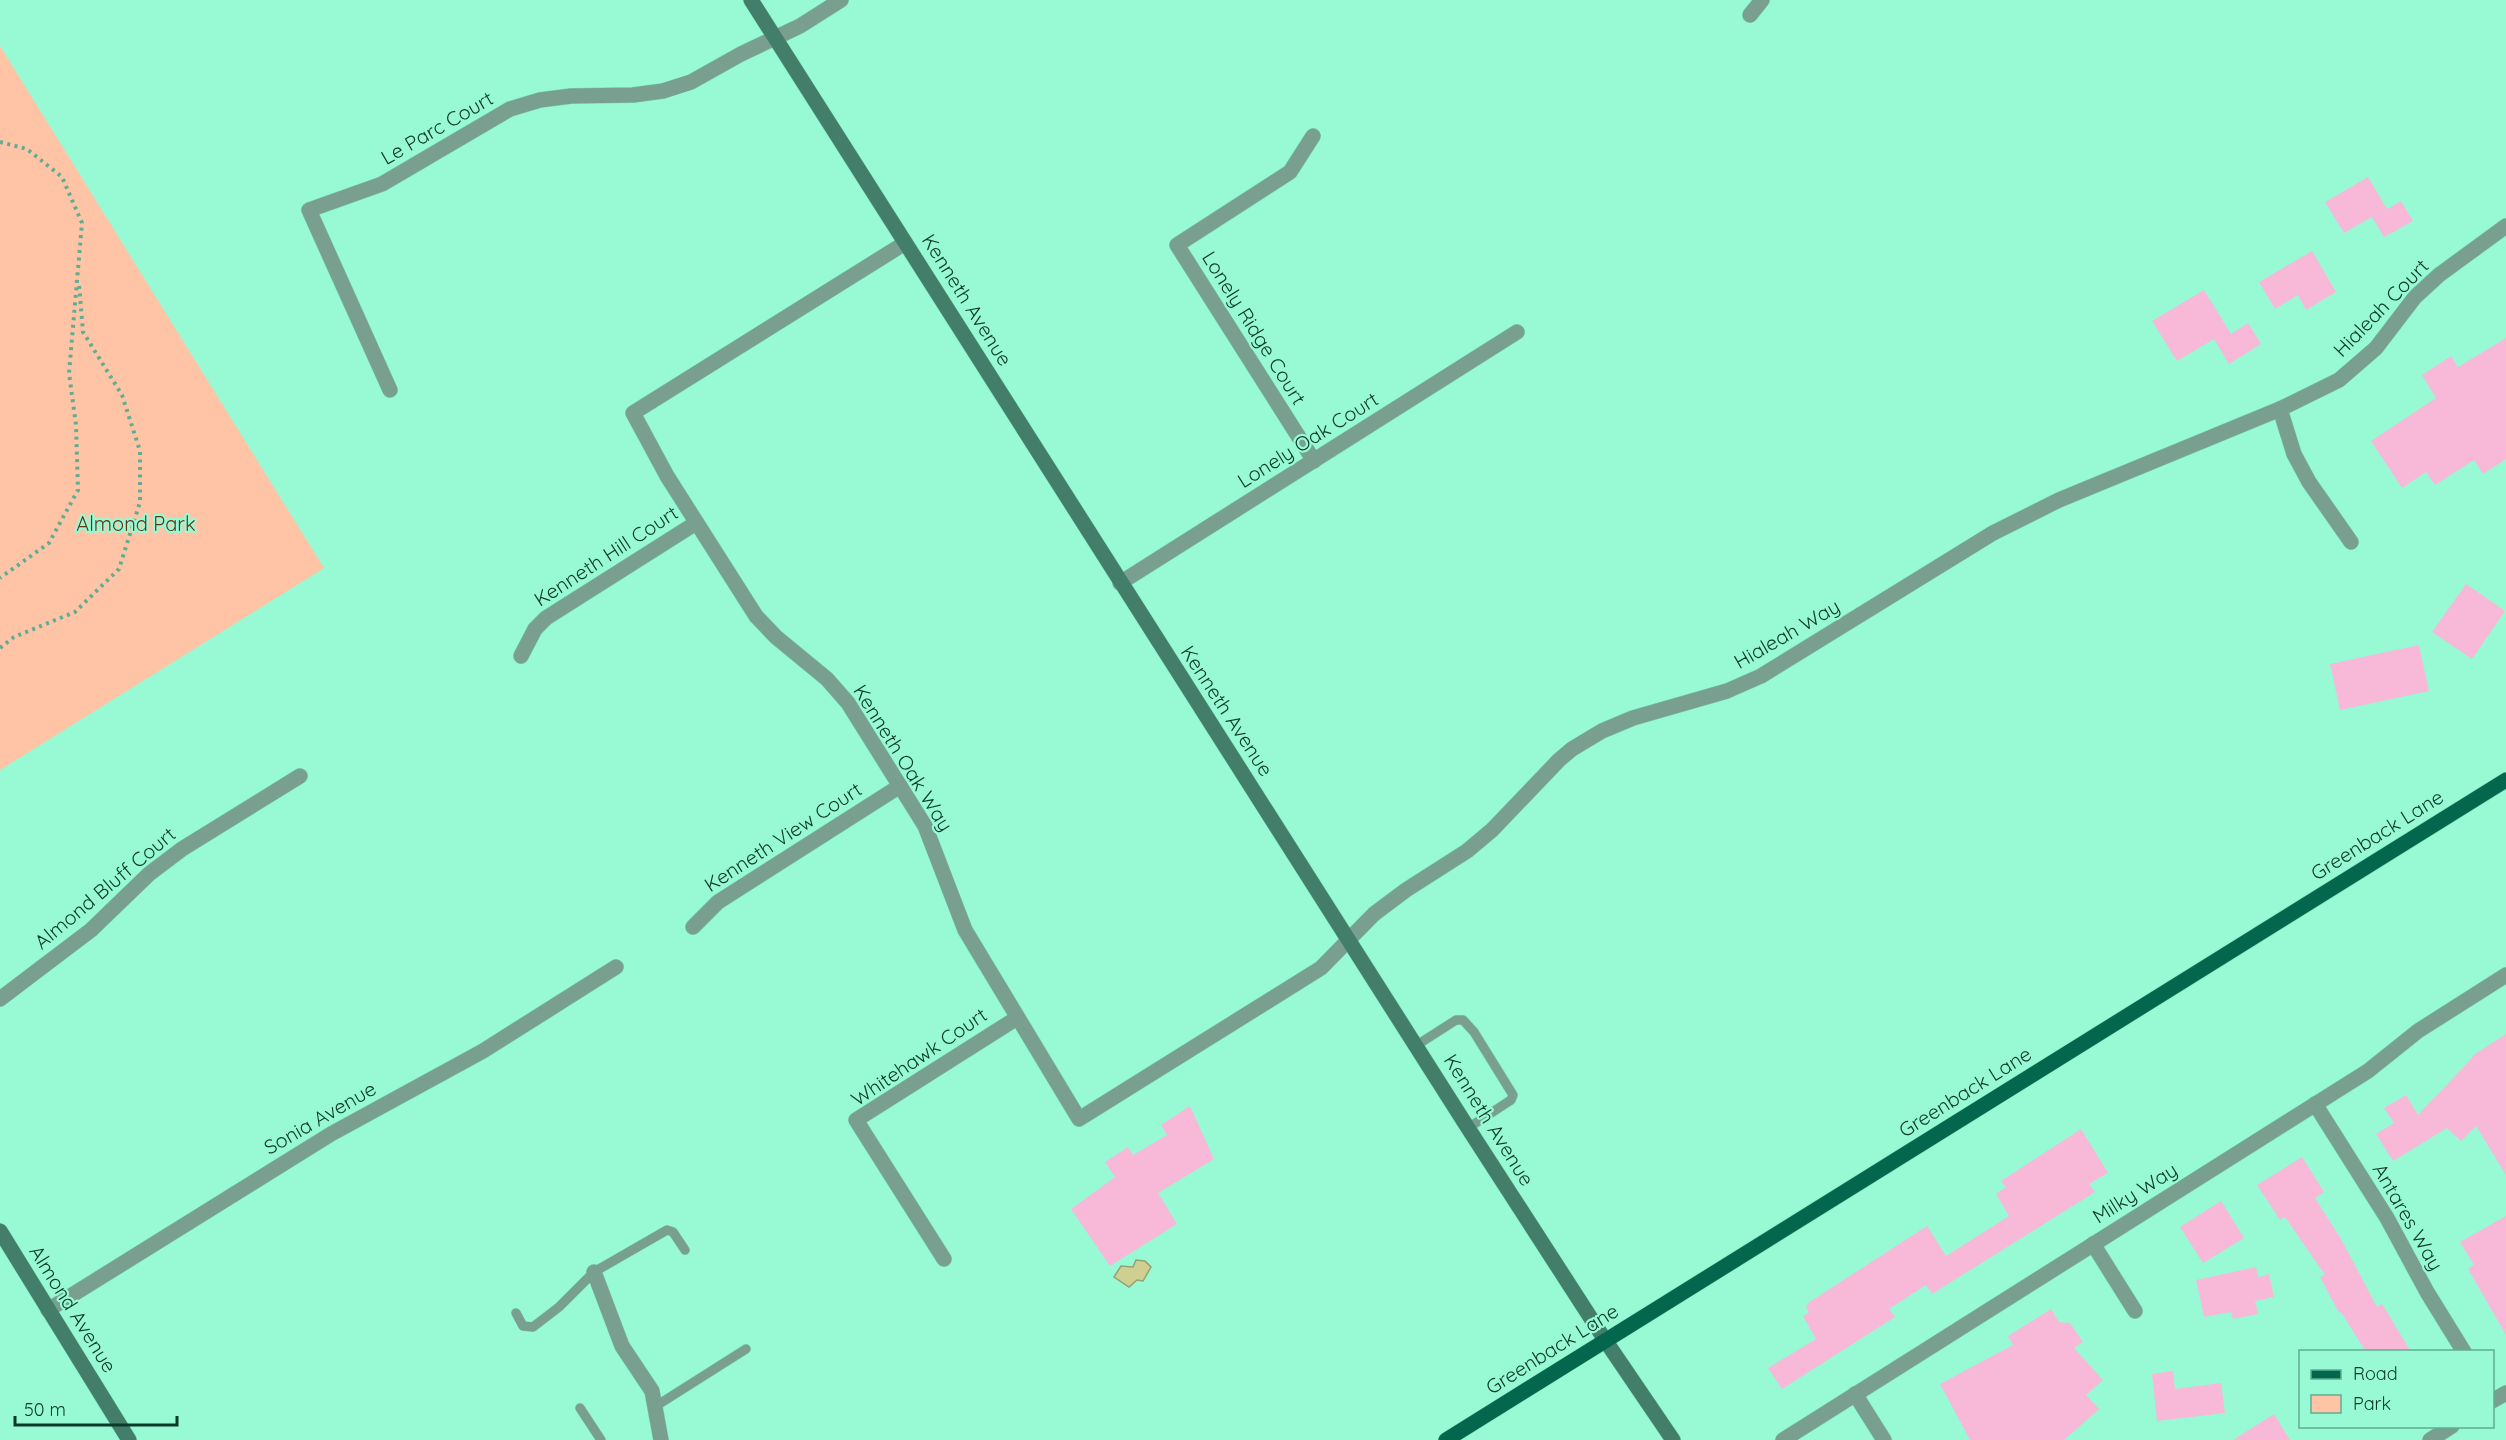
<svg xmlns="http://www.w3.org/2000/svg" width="2506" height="1440" font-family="Quicksand,sans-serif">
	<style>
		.green { fill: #ffc4a6 }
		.water { fill: #cecf91; stroke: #94a272; stroke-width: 1.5 }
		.building { fill: #f7b9d7 }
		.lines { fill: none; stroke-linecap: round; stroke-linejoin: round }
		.lane-casing { stroke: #7ed7b6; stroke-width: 10 }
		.street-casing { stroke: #7ed7b6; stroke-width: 16 }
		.secondary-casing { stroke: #7ed7b6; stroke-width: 16 }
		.primary-casing { stroke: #7ed7b6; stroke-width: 16 }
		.path { stroke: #60ad92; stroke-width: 4; stroke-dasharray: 3 4.5; stroke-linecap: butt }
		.lane { stroke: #799f90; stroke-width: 9 }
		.street { stroke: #799f90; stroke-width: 15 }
		.secondary { stroke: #427e69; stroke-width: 15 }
		.primary { stroke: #03674d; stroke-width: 15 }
		.labels { text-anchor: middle; stroke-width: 4.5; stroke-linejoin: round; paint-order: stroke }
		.street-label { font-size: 20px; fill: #0d392b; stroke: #97fad5 }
		.park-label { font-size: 20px; fill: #673211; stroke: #97fad5 }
	</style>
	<rect width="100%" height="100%" fill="#97fad5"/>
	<path class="green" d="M 0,46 L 324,568 L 0,770 Z"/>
	<path class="water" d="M 1136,1260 L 1145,1261 L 1151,1267 L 1143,1281 L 1137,1280 L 1129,1287 L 1114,1277 L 1121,1266 L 1133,1267 Z"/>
	<g class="building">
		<path d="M 2368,177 L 2387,209 L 2401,201 L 2413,221 L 2384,237 L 2372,217 L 2344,233 L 2325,202 Z"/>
		<path d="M 2312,251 L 2336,292 L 2306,310 L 2298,295 L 2275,309 L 2259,282 Z"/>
		<path d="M 2204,290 L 2231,334 L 2248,323 L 2261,344 L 2229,364 L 2214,339 L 2177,361 L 2152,321 Z"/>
		<path d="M 2506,338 L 2506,459 L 2483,474 L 2474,460 L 2435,485 L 2426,472 L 2402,488 L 2371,441 L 2436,398 L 2422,375 L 2451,356 L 2458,367 Z"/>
		<path d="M 2466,584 L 2505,611 L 2472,659 L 2432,632 Z"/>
		<path d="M 2419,645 L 2429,691 L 2340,710 L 2330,664 Z"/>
		<path d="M 2506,1034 L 2506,1175 L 2476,1126 L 2461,1141 L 2447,1128 L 2393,1161 L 2376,1134 L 2394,1123 L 2384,1108 L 2406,1095 L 2418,1115 L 2473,1057 L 2472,1056 Z"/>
		<path d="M 1190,1106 L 1214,1159 L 1158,1193 L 1177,1224 L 1110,1266 L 1071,1209 L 1115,1177 L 1105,1162 L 1128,1147 L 1133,1155 L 1167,1135 L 1161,1125 Z"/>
		<path d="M 2081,1129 L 2108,1173 L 2089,1184 L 2095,1192 L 1932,1294 L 1926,1285 L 1889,1309 L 1895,1317 L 1782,1389 L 1768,1368 L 1816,1339 L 1803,1316 L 1809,1312 L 1806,1307 L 1808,1303 L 1927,1226 L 1946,1256 L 2009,1216 L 1996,1194 L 2006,1187 L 2001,1181 Z"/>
		<path d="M 2302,1157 L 2324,1192 L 2315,1198 L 2341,1239 L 2377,1307 L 2382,1304 L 2411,1352 L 2366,1352 L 2341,1312 L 2339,1313 L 2320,1277 L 2325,1275 L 2285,1217 L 2280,1220 L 2257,1185 Z"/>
		<path d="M 2221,1201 L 2244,1238 L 2203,1263 L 2180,1227 Z"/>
		<path d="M 2506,1216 L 2506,1335 L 2468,1269 L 2474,1265 L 2460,1242 Z"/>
		<path d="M 2256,1267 L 2258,1277 L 2269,1274 L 2274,1297 L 2255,1301 L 2258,1314 L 2233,1319 L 2231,1312 L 2204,1317 L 2196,1280 Z"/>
		<path d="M 2051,1309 L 2059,1322 L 2070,1323 L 2083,1342 L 2074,1348 L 2103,1380 L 2086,1395 L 2099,1409 L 2064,1440 L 1970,1440 L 1940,1384 L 2013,1345 L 2008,1336 Z"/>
		<path d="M 2173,1371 L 2175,1389 L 2221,1383 L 2225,1413 L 2157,1421 L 2152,1374 Z"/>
		<path d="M 2274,1414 L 2290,1440 L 2233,1440 Z"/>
	</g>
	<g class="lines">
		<g class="lane-casing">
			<g id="lane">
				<path d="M 1417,1045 L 1456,1020 L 1463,1020 L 1474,1032 L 1513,1095 L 1511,1100 L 1468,1128"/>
				<path d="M 516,1313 L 523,1326 L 533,1327 L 559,1307 L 594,1272 L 667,1230 L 673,1232 L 685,1250"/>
				<path d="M 656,1406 L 746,1349"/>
				<path d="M 580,1408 L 601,1440"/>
			</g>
		</g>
		<g class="street-casing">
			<g id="street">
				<path d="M 1750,15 L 1762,0"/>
				<path d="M 1313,136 L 1290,172 L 1177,245 L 1314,461"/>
				<path d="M 905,243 L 633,413 L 667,476 L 756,616 L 776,637 L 827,679 L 848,703 L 900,786 L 925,826 L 965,930 L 1079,1119 L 1321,968 L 1374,914 L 1406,890 L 1467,851 L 1492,830 L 1559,760 L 1572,749 L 1602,731 L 1633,718 L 1727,691 L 1761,676 L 1993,533 L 2059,500 L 2280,409 L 2339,380 L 2376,348 L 2415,297 L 2439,275 L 2506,226"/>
				<path d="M 390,390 L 309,210 L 382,184 L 510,109 L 540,100 L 571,96 L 633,95 L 663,91 L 691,82 L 741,54 L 800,26 L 841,0"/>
				<path d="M 2280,409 L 2294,454 L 2309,482 L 2351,542"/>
				<path d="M 1120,583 L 1517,332"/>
				<path d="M 521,656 L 535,629 L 546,618 L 696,523"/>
				<path d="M 693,927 L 718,902 L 900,786"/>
				<path d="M 0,999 L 91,930 L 149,874 L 182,849 L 300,776"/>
				<path d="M 2315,1104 L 2387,1218 L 2427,1292 L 2464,1352"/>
				<path d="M 2093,1244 L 2135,1311"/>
				<path d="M 944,1259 L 856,1120 L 1017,1018"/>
				<path d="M 594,1272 L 622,1346 L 652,1391 L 661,1440"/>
				<path d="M 48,1310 L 331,1134 L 483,1051 L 616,967"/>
				<path d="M 1855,1394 L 1884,1440"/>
				<path d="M 2492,1401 L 2506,1393"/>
				<path d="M 1783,1440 L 2368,1071 L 2418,1031 L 2506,975"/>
				<path d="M 2430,1440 L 2452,1426"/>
			</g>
		</g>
		<g class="secondary-casing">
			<g id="secondary">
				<path d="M 751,0 L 1468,1128 L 1605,1340 L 1673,1440"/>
				<path d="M 0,1231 L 129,1440"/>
			</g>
		</g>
		<g class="primary-casing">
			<path id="primary" d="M 1446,1440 L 2506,780"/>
		</g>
		<g class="path">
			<path d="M 0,142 L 27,149 L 62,177 L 82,223 L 69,373 L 76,425 L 78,490 L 49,543 L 0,578"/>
			<path d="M 0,648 L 14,637 L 75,612 L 119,569 L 140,502 L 140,451 L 122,395 L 83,332 L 79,284"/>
		</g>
		<use href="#lane" class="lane"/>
		<use href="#street" class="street"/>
		<use href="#secondary" class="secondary"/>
		<use href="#primary" class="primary"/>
	</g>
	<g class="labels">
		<g class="street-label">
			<text transform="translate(437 128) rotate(-30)" y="7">Le Parc Court</text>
			<text transform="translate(967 300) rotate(58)" y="7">Kenneth Avenue</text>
			<text transform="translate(2381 308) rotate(-46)" y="7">Hialeah Court</text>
			<text transform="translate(1254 328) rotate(58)" y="7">Lonely Ridge Court</text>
			<text transform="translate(1308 440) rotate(-32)" y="7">Lonely Oak Court</text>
			<text transform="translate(606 556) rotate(-33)" y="7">Kenneth Hill Court</text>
			<text transform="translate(1787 634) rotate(-30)" y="7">Hialeah Way</text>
			<text transform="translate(1227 711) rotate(57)" y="7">Kenneth Avenue</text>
			<text transform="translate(903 758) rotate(58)" y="7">Kenneth Oak Way</text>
			<text transform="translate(2377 835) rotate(-32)" y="7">Greenback Lane</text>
			<text transform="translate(783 837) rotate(-33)" y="7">Kenneth View Court</text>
			<text transform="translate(105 888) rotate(-40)" y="7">Almond Bluff Court</text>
			<text transform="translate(919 1057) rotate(-34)" y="7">Whitehawk Court</text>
			<text transform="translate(1965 1092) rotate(-32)" y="7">Greenback Lane</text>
			<text transform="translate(320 1118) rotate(-30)" y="7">Sonia Avenue</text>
			<text transform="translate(1489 1120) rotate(58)" y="7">Kenneth Avenue</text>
			<text transform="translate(2135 1193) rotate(-32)" y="7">Milky Way</text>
			<text transform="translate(2408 1217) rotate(60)" y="7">Antares Way</text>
			<text transform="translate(73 1309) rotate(58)" y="7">Almond Avenue</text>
			<text transform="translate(1552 1349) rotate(-32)" y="7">Greenback Lane</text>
		</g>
		<g class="park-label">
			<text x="136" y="531">Almond Park</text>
		</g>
	</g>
	<rect x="2299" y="1350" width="195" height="78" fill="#97fad5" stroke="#60ad91" stroke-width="1.5"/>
	<rect x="2311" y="1370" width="30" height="9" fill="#03674d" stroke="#60ad91" stroke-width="1.5"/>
	<text x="2353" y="1380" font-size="18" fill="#0d392b">Road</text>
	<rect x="2311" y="1395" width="30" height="18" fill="#ffc4a6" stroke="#60ad91" stroke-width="1.5"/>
	<text x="2353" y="1410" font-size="18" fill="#0d392b">Park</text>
	<path d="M15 1416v9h162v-9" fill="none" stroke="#0d392b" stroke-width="3"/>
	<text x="24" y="1416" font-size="18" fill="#0d392b" stroke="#97fad5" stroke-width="4.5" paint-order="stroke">50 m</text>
</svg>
